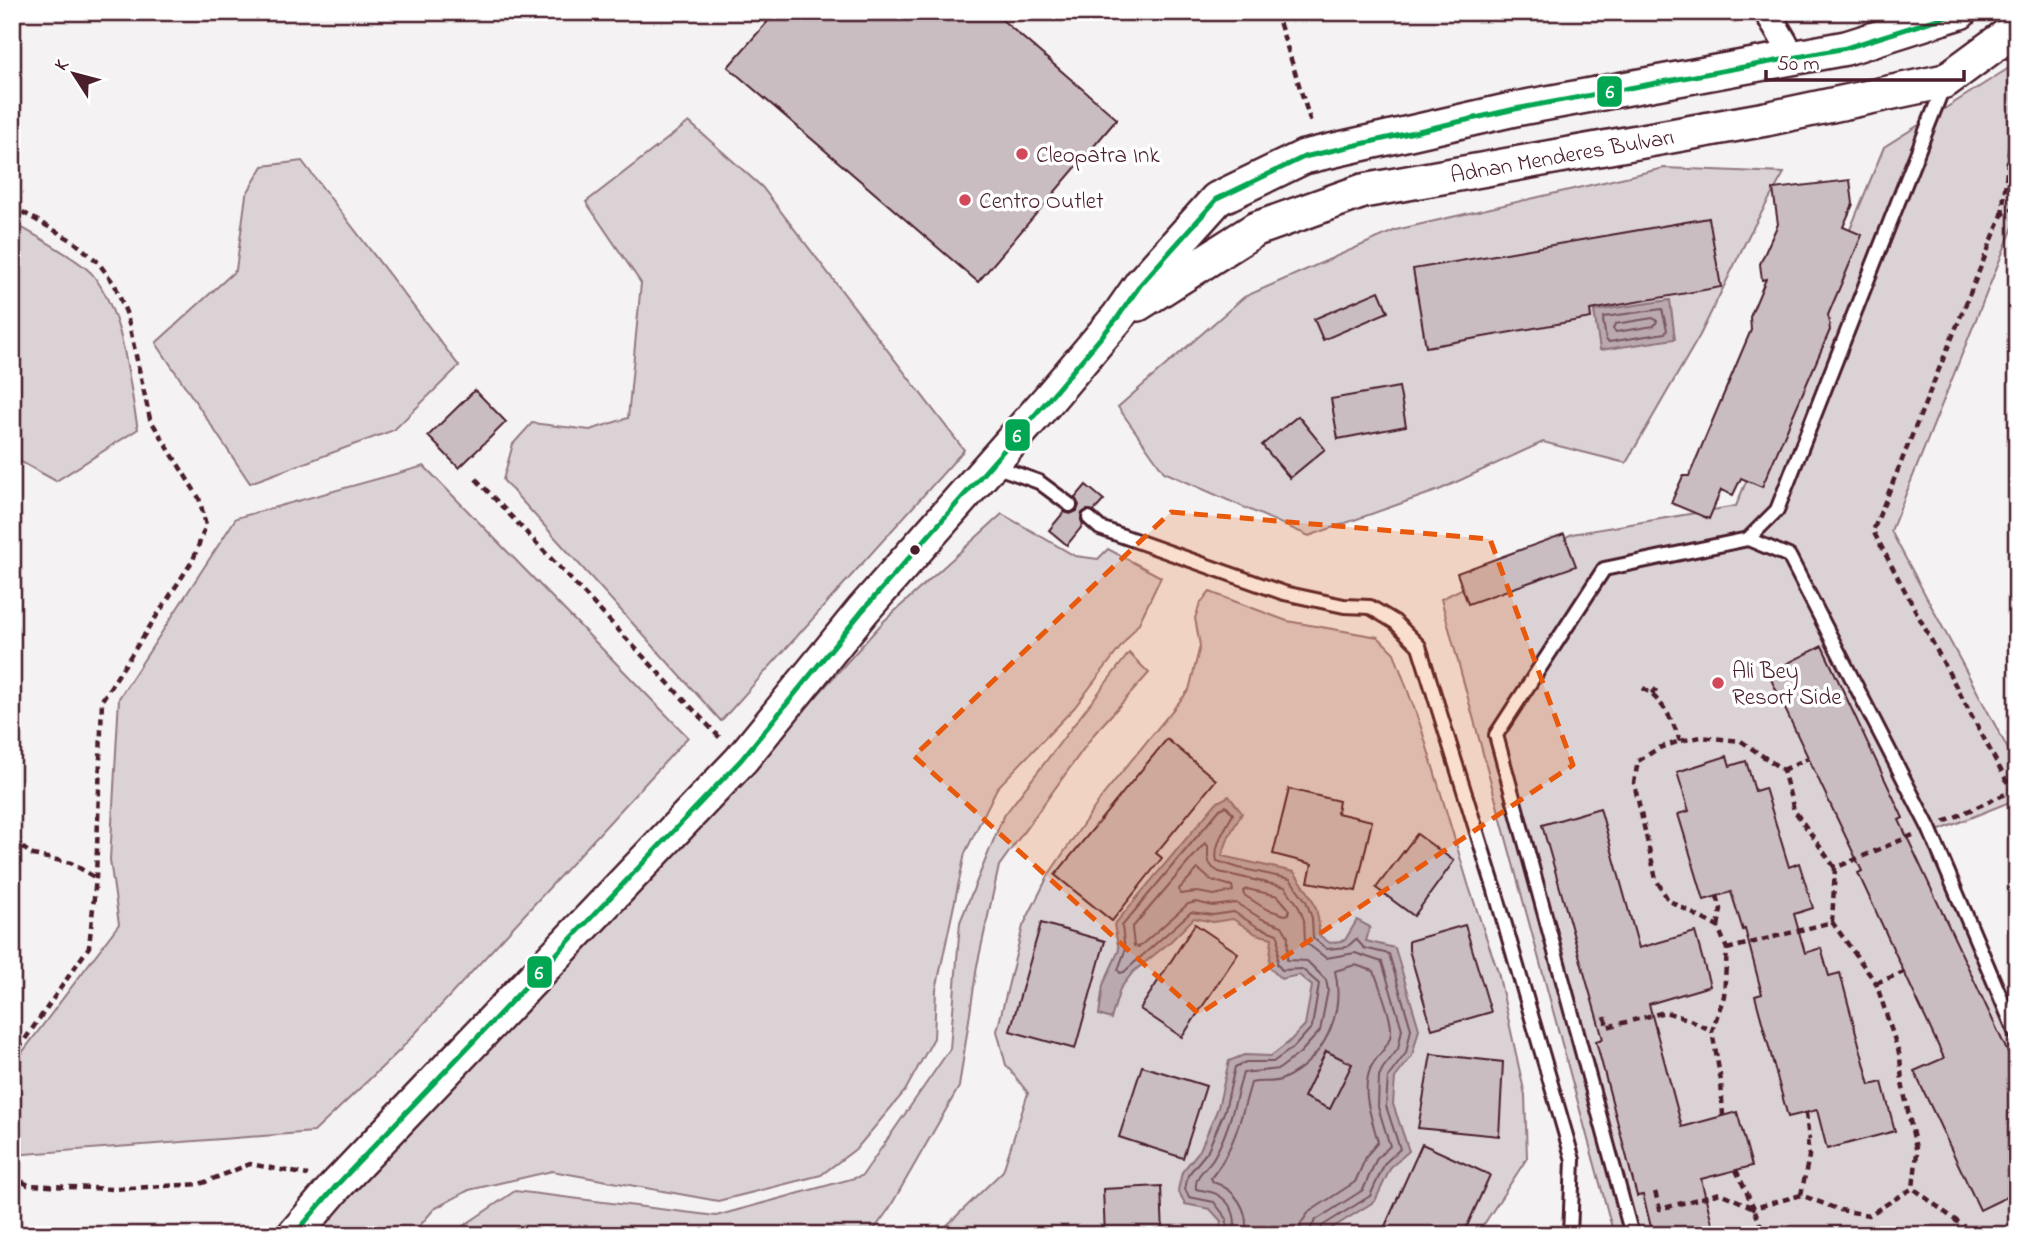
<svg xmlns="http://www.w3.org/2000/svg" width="2029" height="1247" font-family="'Indie Flower',sans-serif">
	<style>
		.green { fill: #dbd2d5; stroke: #927880; stroke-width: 2 }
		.water { fill: #baa9ae; stroke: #8d727a; stroke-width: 2 }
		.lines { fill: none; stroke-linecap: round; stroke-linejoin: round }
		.shore { stroke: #77565f; stroke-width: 2 }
		.building { fill: #cabdc1; stroke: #4a1f2b; stroke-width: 2 }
		.lane-casing { stroke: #4a1f2b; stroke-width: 18 }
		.street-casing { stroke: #4a1f2b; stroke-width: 30 }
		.secondary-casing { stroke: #4a1f2b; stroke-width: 38 }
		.path { stroke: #4a1f2b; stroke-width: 4.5; stroke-dasharray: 7 5; stroke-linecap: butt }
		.lane { stroke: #fff; stroke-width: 12 }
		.street { stroke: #fff; stroke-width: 24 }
		.secondary { stroke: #fff; stroke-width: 33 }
		.bus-1-casing { stroke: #fff; stroke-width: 10 }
		.bus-1 { stroke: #00a651; stroke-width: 5 }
		.marked { fill: #e8590c; fill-opacity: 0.2; stroke: #e8590c; stroke-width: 5; stroke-dasharray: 14 9; stroke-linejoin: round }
		.poi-dot { fill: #d1495b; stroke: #fff; stroke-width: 2.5 }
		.bus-dot { fill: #4a1f2b; stroke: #fff; stroke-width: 2.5 }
		.labels { text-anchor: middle; stroke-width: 7; stroke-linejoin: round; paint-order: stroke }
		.poi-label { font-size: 23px; fill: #4a1f2b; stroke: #fff; text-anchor: start }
		.street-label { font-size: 23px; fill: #4a1f2b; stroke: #fff }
		.line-badge { stroke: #fff; stroke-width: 2.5 }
		.badge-label { font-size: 19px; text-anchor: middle; font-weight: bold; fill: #fff }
	</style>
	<rect width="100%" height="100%" fill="#f4f2f2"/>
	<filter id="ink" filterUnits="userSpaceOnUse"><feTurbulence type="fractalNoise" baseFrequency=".0143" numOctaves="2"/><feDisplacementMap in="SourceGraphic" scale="14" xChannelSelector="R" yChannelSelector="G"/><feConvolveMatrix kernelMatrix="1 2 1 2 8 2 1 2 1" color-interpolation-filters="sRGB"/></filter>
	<g filter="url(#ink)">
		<g class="green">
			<path d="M 2017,63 L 2017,226 L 2013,227 L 1891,531 L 2017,766 L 2017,799 L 1925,836 L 2017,1048 L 2017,1235 L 1614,1235 L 1441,599 L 1572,534 L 1736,506 L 1884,147 Z"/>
			<path d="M 689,122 L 762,187 L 964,450 L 721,721 L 503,480 L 513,444 L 532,423 L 590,430 L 628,418 L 641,283 L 586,202 Z"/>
			<path d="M 302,161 L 459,366 L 394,430 L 250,483 L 156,343 L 236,270 L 246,195 L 263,166 Z"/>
			<path d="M 1664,168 L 1784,173 L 1750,233 L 1700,335 L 1626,463 L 1543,442 L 1439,490 L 1309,536 L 1164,472 L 1118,407 L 1244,297 L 1396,230 Z"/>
			<path d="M 12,222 C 31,233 81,260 93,275 C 125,317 128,379 138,429 L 56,481 L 12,457 Z"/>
			<path d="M 424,466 L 688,737 L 399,1051 L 314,1132 L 12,1155 L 12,1066 L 119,924 L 110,860 L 119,698 L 236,518 Z"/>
			<path d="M 1002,514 L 1075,556 L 1098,559 L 1108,549 L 1161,577 L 1139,623 L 1074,708 L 997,788 L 965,853 L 936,990 L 934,1038 L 905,1091 L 857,1148 L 821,1175 L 718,1201 L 552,1171 L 469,1190 L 434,1209 L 412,1235 L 311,1235 L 356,1185 L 672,857 L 884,621 Z"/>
			<path d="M 1210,592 L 1287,621 L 1378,637 L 1394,653 L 1421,727 L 1469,887 L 1498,972 L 1525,1095 L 1527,1158 L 1477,1235 L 937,1235 L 1003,1171 L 1028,1093 L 1006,1065 L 997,1031 L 1023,926 L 1049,874 L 1103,795 L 1189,690 L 1200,646 L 1195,618 L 1200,604 Z"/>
			<path d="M 1129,653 L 1149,673 L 1095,733 L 999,866 L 977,966 L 959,1087 L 889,1209 L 870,1235 L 450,1235 L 515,1191 L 716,1216 L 862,1176 L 950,1049 L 960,922 L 1003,817 Z"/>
		</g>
		<g class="water">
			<path d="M 1670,300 L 1675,339 L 1600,350 L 1594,311 Z"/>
			<path d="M 1229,796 L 1242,813 L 1229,836 L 1222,856 L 1294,872 C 1310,894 1320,906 1319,935 L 1330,943 L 1345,940 L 1357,920 L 1370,927 L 1366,941 L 1395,948 L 1419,1029 L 1412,1056 L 1395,1078 L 1393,1104 L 1409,1151 L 1391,1167 L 1375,1201 L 1321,1235 L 1218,1235 L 1221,1221 L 1210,1209 L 1185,1204 L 1178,1190 L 1182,1172 L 1200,1150 L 1218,1108 L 1229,1061 L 1244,1055 L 1271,1056 L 1289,1042 L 1305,1025 L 1312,986 L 1299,975 L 1281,979 L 1269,967 L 1272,938 L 1256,934 L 1233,919 L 1213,922 L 1194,918 L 1169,943 L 1133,972 L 1120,989 L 1111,1019 L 1099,1015 L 1103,985 L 1119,950 L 1114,925 L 1216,803 Z"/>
		</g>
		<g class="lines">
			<g class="shore">
				<path d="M 1662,309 L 1667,330 L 1665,333 L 1609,342 L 1606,340 L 1603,320 L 1604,317 Z"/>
				<path d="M 1653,318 L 1657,321 L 1654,326 L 1616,332 L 1613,329 L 1615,324 Z"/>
				<path d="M 1198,869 L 1211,880 L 1232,886 L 1233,891 L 1214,895 L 1197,892 L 1180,894 L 1179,889 Z"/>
				<path d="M 1247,889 L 1278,896 L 1289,909 L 1289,914 L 1285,915 L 1266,909 L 1244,895 L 1243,891 Z"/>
				<path d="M 1225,1235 L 1227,1219 L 1214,1202 L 1189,1197 L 1185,1189 L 1188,1175 L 1207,1152 L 1225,1110 L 1235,1067 L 1246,1062 L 1273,1062 L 1294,1047 L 1312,1027 L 1319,984 L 1302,969 L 1282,970 L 1277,964 L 1279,939 L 1277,934 L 1258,927 L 1234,912 L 1213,915 L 1191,912 L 1124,972 L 1120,973 L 1118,970 L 1125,951 L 1122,926 L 1220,809 L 1226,806 L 1233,814 C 1226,828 1213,845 1217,861 L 1239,868 L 1290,879 L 1306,901 L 1312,918 L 1313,938 L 1327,949 L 1347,947 L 1356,939 L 1364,948 L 1389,954 L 1411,1029 L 1406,1053 L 1388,1077 L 1386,1106 L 1400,1149 L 1385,1163 L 1370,1196 L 1322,1226 L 1319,1235"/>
				<path d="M 1234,1235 C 1237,1219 1233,1204 1218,1195 C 1212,1191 1203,1191 1196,1189 C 1194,1175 1207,1169 1214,1157 C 1229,1131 1235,1101 1243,1073 L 1279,1069 L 1300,1053 L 1320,1031 L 1328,990 L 1326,980 L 1307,961 L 1287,960 L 1288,936 L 1282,926 L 1262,919 L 1236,903 L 1213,906 L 1196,902 L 1188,904 L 1139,947 L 1134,946 L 1132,928 L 1205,843 L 1208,846 L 1208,861 L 1213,868 L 1219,872 L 1285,887 L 1298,905 L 1304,920 L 1305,942 L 1326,958 L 1355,953 L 1382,962 L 1402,1029 L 1398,1049 L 1383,1068 L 1379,1076 L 1378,1107 L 1390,1146 L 1377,1158 L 1363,1190 L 1316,1220 L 1311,1227 L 1310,1235"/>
				<path d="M 1245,1235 C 1250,1211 1236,1189 1213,1182 L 1211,1178 C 1234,1150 1241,1117 1251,1083 C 1261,1080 1273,1084 1283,1079 C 1324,1060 1345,1014 1335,971 L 1355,965 L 1374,971 C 1379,986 1391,1015 1391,1029 C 1392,1046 1377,1054 1371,1067 C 1360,1092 1372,1118 1378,1142 L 1367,1155 L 1355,1182 L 1309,1212 L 1301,1223 L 1299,1235"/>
			</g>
		</g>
		<g class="building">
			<path d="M 776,12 L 993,12 L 1117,119 L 978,282 L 728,67 Z"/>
			<path d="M 1850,180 L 1853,204 L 1843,227 L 1862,235 L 1828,315 L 1830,330 L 1762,487 L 1741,478 L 1733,495 L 1721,490 L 1709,519 L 1671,503 L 1683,476 L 1689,476 L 1751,330 L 1750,317 L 1766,279 L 1762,280 L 1760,264 L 1778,224 L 1773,189 Z"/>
			<path d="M 1709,218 L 1721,287 L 1590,310 L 1591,318 L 1426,347 L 1413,269 Z"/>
			<path d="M 1379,291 L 1388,312 L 1323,340 L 1314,319 Z"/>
			<path d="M 1399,387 L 1406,426 L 1338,439 L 1331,399 Z"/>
			<path d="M 475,390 L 506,422 L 459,468 L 428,436 Z"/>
			<path d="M 1298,416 L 1325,449 L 1290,478 L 1262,445 Z"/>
			<path d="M 1086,485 L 1104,500 L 1094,511 L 1087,510 L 1082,513 L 1081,520 L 1083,525 L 1067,545 L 1049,530 L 1064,512 L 1070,514 L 1077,511 L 1079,505 L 1075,498 Z"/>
			<path d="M 1564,534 L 1576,566 L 1468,604 L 1457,573 Z"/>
			<path d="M 1822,646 L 1903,818 L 1899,820 L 2017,1072 L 2017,1192 L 1980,1210 L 1914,1071 L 1944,1058 L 1858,873 L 1862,871 L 1768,673 Z"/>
			<path d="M 1167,739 L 1216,780 L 1156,853 L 1162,858 L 1112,921 L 1055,875 Z"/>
			<path d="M 1727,756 L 1730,766 L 1746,761 L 1755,791 L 1765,788 L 1789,867 L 1799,863 L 1813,908 L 1794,914 L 1805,953 L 1821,948 L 1829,976 L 1840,973 L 1870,1085 L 1882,1082 L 1895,1131 L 1827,1149 L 1817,1110 L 1788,1117 L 1755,996 L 1762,994 L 1745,929 L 1743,930 L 1731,892 L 1704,900 L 1678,814 L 1689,811 L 1677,772 Z"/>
			<path d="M 1289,789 L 1339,801 L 1337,813 L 1372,821 L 1356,891 L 1308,882 L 1312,864 L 1273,854 Z"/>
			<path d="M 1600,808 L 1639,948 L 1695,932 L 1710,986 L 1649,1004 L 1682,1127 L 1737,1112 L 1752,1166 L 1701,1179 L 1715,1235 L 1653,1235 L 1643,1195 L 1637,1196 L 1596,1041 L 1603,1039 L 1542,825 Z"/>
			<path d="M 1417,834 L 1454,861 L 1414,916 L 1376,888 Z"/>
			<path d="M 1041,923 L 1105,941 L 1075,1049 L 1010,1031 Z"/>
			<path d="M 1195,924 L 1238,953 L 1182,1037 L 1140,1009 Z"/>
			<path d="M 1465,925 L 1491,1012 L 1432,1029 L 1409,950 L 1409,941 Z"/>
			<path d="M 1326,1051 L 1352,1064 L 1330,1109 L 1304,1097 Z"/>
			<path d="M 1431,1054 L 1503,1062 L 1499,1136 L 1418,1128 Z"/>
			<path d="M 1142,1066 L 1206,1086 L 1183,1158 L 1119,1137 Z"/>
			<path d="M 1422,1144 L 1490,1175 L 1463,1235 L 1381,1235 Z"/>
			<path d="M 1161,1186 L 1163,1235 L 1105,1235 L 1103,1189 Z"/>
		</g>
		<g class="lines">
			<g class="lane-casing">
				<g id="lane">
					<path d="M 992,465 L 1039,482 L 1070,505"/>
					<path d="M 1089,518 L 1100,528 L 1284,593 L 1344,606 L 1370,607 L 1395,622 L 1419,646 L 1494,887 L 1573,1160 L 1570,1235"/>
					<path d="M 1748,539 L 1789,556 L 1929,828 L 2017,1036"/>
					<path d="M 1632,1235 L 1496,735 L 1604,569 L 1748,539 L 1777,510 L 1944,85"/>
				</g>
			</g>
			<g class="street-casing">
				<path id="street" d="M 1767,12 L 1794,58"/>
			</g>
			<g class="secondary-casing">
				<g id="secondary">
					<path d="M 1138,304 L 1256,229 L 1363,191 L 1766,119 L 1945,81 L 2017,28"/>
					<path d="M 294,1235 L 335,1187 L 741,760 L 863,610 L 1048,400 L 1118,317 L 1141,284 L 1217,199 L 1304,157 L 1515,109 L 1846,48 L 1960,12"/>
				</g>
			</g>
			<g class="path">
				<path d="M 1276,12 L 1312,126"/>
				<path d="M 12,206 L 73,241 L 97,261 L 115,285 L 127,315 L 150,419 L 199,498 L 206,525 L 193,560 L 102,700 L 96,878 L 89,947 L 12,1058"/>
				<path d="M 2002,215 L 2014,109 L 2017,106"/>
				<path d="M 476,479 L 721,739"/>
				<path d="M 1643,688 C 1663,701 1672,719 1680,741"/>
				<path d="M 1652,694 L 1657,688"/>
				<path d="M 1783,770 L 1808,758"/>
				<path d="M 1944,822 L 2012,791 L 1873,531 L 2002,215 L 2017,206"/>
				<path d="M 12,840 L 33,855 L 71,863 L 96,878"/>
				<path d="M 1717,896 L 1721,909 L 1718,927"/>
				<path d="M 1832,922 L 1835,868 L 1913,835"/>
				<path d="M 1727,949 L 1832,922 L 1876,983 L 1900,1056 L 1902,1083 L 1917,1153 L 1913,1188"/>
				<path d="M 1876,983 L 1904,972"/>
				<path d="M 1605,1017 L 1607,1027 L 1665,1012 L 1688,1019 L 1712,1031"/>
				<path d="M 1806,1113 L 1809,1140"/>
				<path d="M 1723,1116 L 1721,1081 L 1712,1031 L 1724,996 L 1727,949 L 1718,927 L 1668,900 L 1656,879 L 1634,783 L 1638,761 L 1659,748 L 1680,741 L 1701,737 L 1741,741 L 1783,770 L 1794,810 L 1835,868"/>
				<path d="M 1736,1170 L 1754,1208 L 1801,1195 L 1840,1210 L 1869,1215 L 1913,1188 L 1975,1235"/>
				<path d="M 12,1175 L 28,1185 L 113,1189 L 200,1184 L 250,1164 L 308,1175"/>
				<path d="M 1655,1192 L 1660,1209 L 1720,1193 L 1754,1208 L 1764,1235"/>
				<path d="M 1801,1195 L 1809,1156 L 1807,1138"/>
			</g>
			<use href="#lane" class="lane"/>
			<use href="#street" class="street"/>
			<use href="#secondary" class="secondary"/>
			<g class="bus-1-casing">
				<path id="bus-1" d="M 294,1235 L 335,1187 L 741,760 L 863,610 L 1048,400 L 1118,317 L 1141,284 L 1217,199 L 1304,157 L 1515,109 L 1846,48 L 1960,12"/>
			</g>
			<use href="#bus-1" class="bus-1"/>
		</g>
	</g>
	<path class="marked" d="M 1171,512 L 1490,539 L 1573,765 L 1199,1014 L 914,756 Z"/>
	<g class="poi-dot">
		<circle cx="1022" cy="154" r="7"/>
		<circle cx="965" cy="200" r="7"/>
		<circle cx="1718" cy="683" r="7"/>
	</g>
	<circle class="bus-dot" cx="915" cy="550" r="6"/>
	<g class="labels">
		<g class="poi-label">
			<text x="1036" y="162">Cleopatra Ink</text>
			<text x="979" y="208">Centro Outlet</text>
			<text x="1732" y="678">Ali Bey<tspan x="1732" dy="26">Resort Side</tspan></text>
		</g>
		<g class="street-label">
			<text transform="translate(1562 155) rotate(-10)" y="8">Adnan Menderes Bulvarı</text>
		</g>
	</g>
	<g class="line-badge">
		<rect x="1596" y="75" width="27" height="33" rx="7" fill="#00a651"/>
		<rect x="1004" y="418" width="27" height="34" rx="7" fill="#00a651"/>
		<rect x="526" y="955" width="27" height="34" rx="7" fill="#00a651"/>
	</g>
	<g class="badge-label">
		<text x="1610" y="98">6</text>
		<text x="1017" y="442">6</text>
		<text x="539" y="979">6</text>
	</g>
	<rect width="2029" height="1247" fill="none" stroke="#fff" stroke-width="42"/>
	<rect x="21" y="21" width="1987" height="1205" fill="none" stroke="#4a1f2b" stroke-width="2.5" filter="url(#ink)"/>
	<g transform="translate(74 74) rotate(306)" stroke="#ffffff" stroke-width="5" paint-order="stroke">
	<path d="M0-5L12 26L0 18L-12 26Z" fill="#4a1f2b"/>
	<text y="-10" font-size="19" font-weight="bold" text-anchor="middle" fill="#4a1f2b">K</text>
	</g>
	<path d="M1766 70v10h198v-10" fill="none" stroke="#4a1f2b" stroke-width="3.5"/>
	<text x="1777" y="70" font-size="21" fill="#4a1f2b" stroke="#ffffff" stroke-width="5" paint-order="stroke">50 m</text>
</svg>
